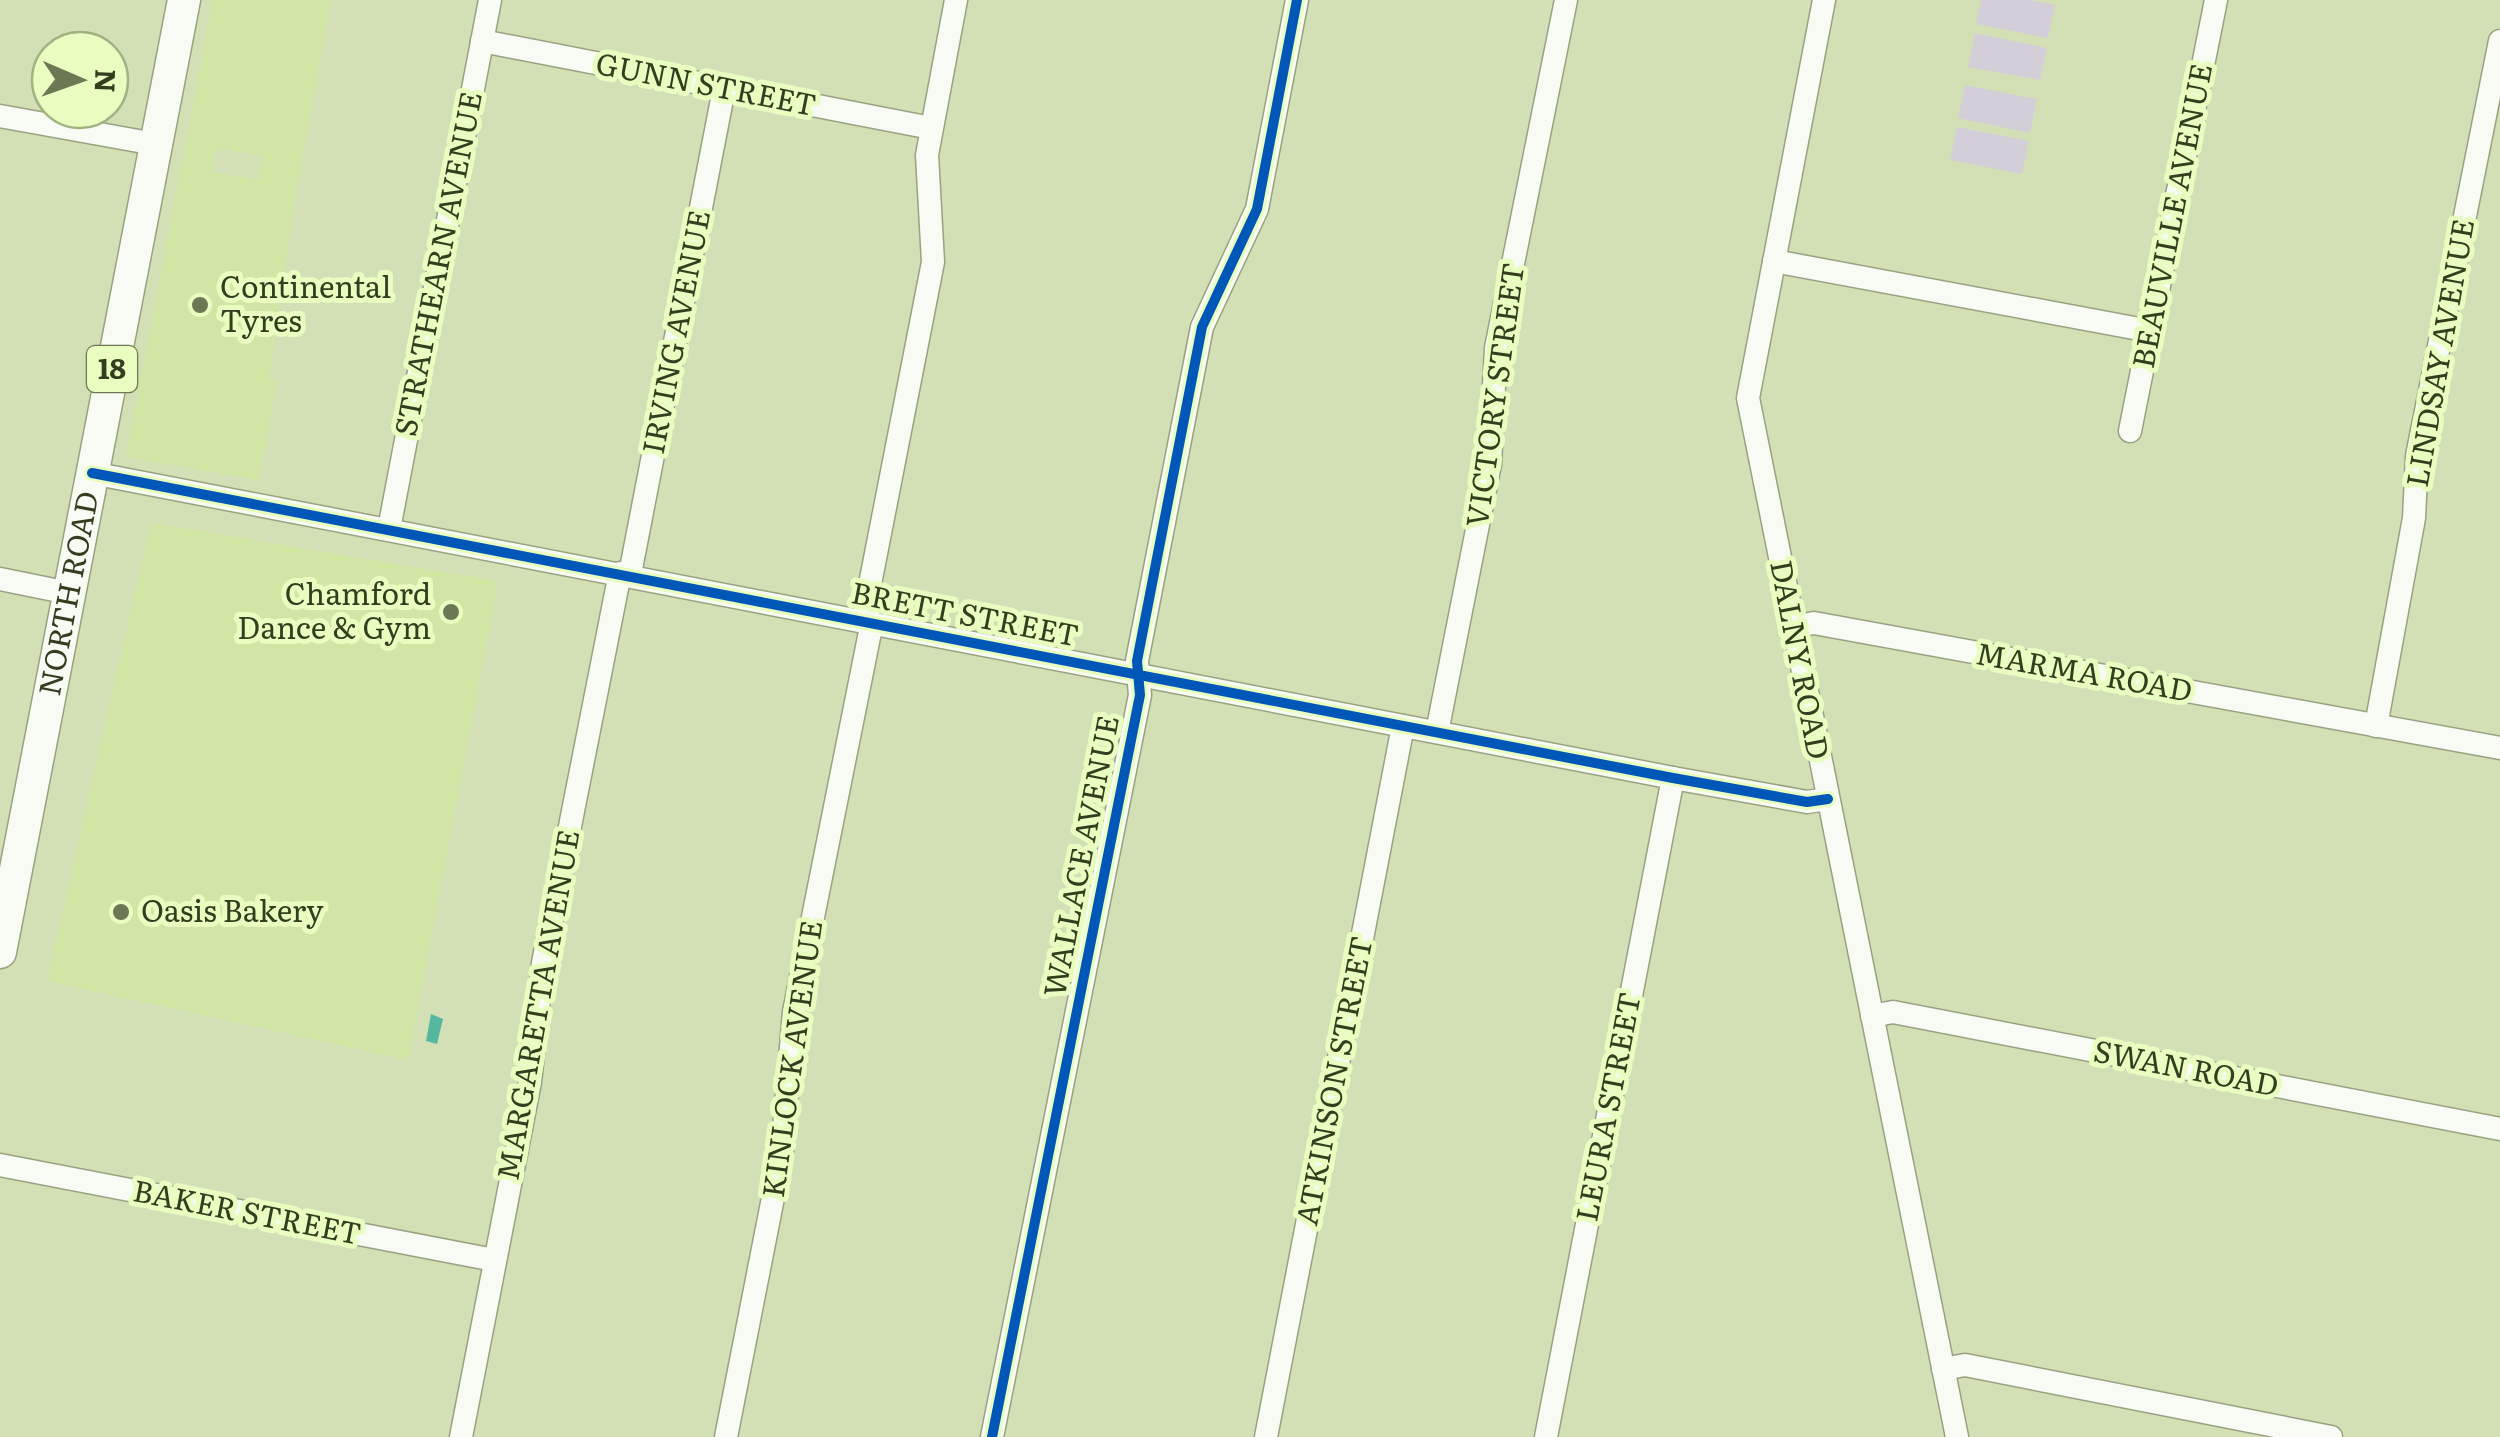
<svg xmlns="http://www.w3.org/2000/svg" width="2500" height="1437" font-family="Literata,serif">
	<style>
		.built { fill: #d1e6a4; fill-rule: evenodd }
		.green { fill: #d4ced9 }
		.water { fill: #55b7a0 }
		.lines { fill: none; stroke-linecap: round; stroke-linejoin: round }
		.minor-casing { stroke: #98a281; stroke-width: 25 }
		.highway-casing { stroke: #98a281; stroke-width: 35 }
		.minor { stroke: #f8faf4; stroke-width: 22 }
		.highway { stroke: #f8faf4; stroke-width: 32 }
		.cycleway-casing { stroke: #e9fdc0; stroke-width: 16 }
		.cycleway { stroke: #0057b8; stroke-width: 10 }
		.poi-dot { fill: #6c7754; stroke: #e9fdc0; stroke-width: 4 }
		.labels { text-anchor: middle; stroke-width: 10; stroke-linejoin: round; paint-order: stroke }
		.shield { fill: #e9fdc0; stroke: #6a774f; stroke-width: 2.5 }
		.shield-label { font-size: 28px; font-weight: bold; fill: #343e1f }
		.street-label { font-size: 30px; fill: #343e1f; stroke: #e9fdc0 }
		.poi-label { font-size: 30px; fill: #343e1f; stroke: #e9fdc0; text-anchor: start }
	</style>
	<rect width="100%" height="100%" fill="#d3e0b6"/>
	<g class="built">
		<path d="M 213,0 L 331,0 L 297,187 L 269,379 L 277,381 L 259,480 L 126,457 ZM 216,148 L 263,156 L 259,180 L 212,172 Z"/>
		<path d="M 151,523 L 498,581 L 408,1060 L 47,981 Z"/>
	</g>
	<g class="green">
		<path d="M 1981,0 L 2031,0 L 2055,5 L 2048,38 L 1976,24 Z"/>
		<path d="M 1975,33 L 2047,48 L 2040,80 L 1968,67 Z"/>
		<path d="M 1965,85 L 2037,99 L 2030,133 L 1958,118 Z"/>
		<path d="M 1957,127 L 2029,141 L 2022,174 L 1950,160 Z"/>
	</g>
	<path class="water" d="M 431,1014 L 443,1019 L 437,1044 L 426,1041 Z"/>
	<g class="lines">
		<g class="minor-casing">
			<g id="minor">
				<path d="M 1824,0 L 1748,398 L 1957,1437"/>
				<path d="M 482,41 L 931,128"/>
				<path d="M 0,116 L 155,144"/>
				<path d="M 1774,261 L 2150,331"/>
				<path d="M 2130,431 L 2216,0"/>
				<path d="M 92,473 L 1673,778 L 1807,802 L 1828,799"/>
				<path d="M 389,529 L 490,0"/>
				<path d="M 630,574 L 724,89"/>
				<path d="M 0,579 L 69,593"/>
				<path d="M 863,620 L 933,262 L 927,155 L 956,0"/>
				<path d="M 1792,627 L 1814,623 L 2500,748"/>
				<path d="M 2376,726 L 2414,518 L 2417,456 L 2500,41"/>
				<path d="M 1437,732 L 1490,464 L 1496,348 L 1566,0"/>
				<path d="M 1872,1016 L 1893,1012 L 2500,1129"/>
				<path d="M 0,1165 L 494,1260"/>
				<path d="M 1943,1369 L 1965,1365 L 2331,1437"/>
				<path d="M 461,1437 L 530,1082 L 543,963 L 620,573"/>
				<path d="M 726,1437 L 782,1152 L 794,1012 L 872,622"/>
				<path d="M 992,1437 L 1140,695 L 1137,661 L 1202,327 L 1257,209 L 1297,0"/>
				<path d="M 1266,1437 L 1403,726"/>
				<path d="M 1546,1437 L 1673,778"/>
			</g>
		</g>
		<g class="highway-casing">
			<g id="highway">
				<path id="s1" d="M 0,952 L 184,0"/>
			</g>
		</g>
		<use href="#minor" class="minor"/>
		<use href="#highway" class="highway"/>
		<g class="cycleway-casing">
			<g id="cycleway">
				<path d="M 92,473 L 1673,778 L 1807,802 L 1828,799"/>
				<path d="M 992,1437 L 1140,695 L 1137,661 L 1202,327 L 1257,209 L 1297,0"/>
			</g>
		</g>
		<use href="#cycleway" class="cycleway"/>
	</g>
	<g class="poi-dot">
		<circle cx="200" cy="305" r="10"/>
		<circle cx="451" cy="612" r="10"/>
		<circle cx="121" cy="912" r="10"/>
	</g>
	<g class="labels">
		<rect class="shield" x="87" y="346" width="50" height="46" rx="8"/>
		<g class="shield-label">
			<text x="112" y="379">18</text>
		</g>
		<g class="street-label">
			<text transform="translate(706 85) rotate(11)" y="10">GUNN STREET</text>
			<text transform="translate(2173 216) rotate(-79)" y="10">BEAUVILLE AVENUE</text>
			<text transform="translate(439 264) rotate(-79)" y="10">STRATHEARN AVENUE</text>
			<text transform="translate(677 332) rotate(-79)" y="10">IRVING AVENUE</text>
			<text transform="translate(2441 353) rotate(-80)" y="10">LINDSAY AVENUE</text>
			<text transform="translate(1496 395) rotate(-82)" y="10">VICTORY STREET</text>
			<text dy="10" stroke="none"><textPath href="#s1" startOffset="365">NORTH ROAD</textPath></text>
			<text transform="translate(965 615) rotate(11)" y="10">BRETT STREET</text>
			<text transform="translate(1799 660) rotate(79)" y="10">DALNY ROAD</text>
			<text transform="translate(2084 673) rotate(10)" y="10">MARMA ROAD</text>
			<text transform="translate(1082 856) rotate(-79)" y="10">WALLACE AVENUE</text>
			<text transform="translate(539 1005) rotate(-80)" y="10">MARGARETTA AVENUE</text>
			<text transform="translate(793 1059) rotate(-82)" y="10">KINLOCK AVENUE</text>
			<text transform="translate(2186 1069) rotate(11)" y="10">SWAN ROAD</text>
			<text transform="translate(1335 1081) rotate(-79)" y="10">ATKINSON STREET</text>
			<text transform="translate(1609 1107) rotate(-79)" y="10">LEURA STREET</text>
			<text transform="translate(247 1213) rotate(11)" y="10">BAKER STREET</text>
		</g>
		<g class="poi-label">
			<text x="220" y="298">Continental<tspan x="220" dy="34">Tyres</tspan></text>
			<text x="431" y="605" text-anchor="end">Chamford<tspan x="431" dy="34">Dance &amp; Gym</tspan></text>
			<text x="141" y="922">Oasis Bakery</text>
		</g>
	</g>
	<g transform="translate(80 80) rotate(92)"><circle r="48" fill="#e9fdc0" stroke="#a1b180" stroke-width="2.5"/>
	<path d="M0-8L18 38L0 25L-18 38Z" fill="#6c7754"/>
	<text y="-15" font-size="28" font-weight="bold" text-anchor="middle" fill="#343e1f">N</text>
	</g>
</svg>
